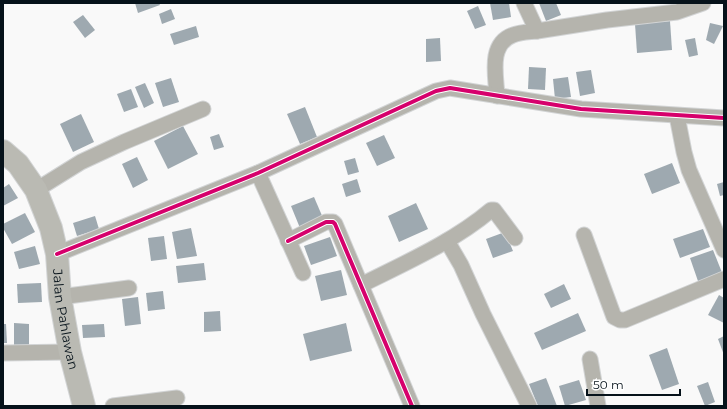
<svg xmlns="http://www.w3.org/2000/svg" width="727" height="409" font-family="Montserrat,sans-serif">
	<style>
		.building { fill: #9ea9b0 }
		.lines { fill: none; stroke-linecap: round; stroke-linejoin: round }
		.minor-casing { stroke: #d2d4d5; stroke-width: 17 }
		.trunk-casing { stroke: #d2d4d5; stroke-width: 24 }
		.minor { stroke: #b5b4ad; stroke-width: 15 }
		.trunk { stroke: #babab3; stroke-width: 22 }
		.cycleway-casing { stroke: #fff; stroke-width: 6 }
		.cycleway { stroke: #d6006c; stroke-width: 4 }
		.labels { text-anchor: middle; stroke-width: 4; stroke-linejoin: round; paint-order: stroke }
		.street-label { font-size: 13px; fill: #06121a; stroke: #fff }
	</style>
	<rect width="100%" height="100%" fill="#f9f9f9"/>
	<g class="building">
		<path d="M 135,3 L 159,3 L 160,5 L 138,13 Z"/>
		<path d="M 490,3 L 509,3 L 511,17 L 493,20 Z"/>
		<path d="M 539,3 L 556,3 L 561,15 L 546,21 Z"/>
		<path d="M 478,6 L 486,25 L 475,29 L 467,11 Z"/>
		<path d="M 171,9 L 175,19 L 162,24 L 159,14 Z"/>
		<path d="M 83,15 L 95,30 L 85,38 L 73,22 Z"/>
		<path d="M 670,21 L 672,50 L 637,53 L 635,24 Z"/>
		<path d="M 710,23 L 723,26 L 714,44 L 706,40 Z"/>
		<path d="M 196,26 L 199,37 L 174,45 L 170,34 Z"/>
		<path d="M 440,38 L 441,61 L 426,62 L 426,39 Z"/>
		<path d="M 695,38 L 698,55 L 689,57 L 685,40 Z"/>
		<path d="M 529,67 L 546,68 L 545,90 L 528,89 Z"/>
		<path d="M 591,70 L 595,93 L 580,96 L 576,72 Z"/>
		<path d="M 568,77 L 571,97 L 555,99 L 553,79 Z"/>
		<path d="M 171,78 L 179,102 L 163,107 L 155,83 Z"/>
		<path d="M 145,83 L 154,103 L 144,108 L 135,87 Z"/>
		<path d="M 131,89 L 138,107 L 124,112 L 117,94 Z"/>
		<path d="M 305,107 L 317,137 L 300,144 L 287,114 Z"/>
		<path d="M 81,114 L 94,142 L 73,152 L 60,124 Z"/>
		<path d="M 183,126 L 198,154 L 168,169 L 154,141 Z"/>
		<path d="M 219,134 L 224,147 L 214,150 L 210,137 Z"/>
		<path d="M 384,135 L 395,158 L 377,166 L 366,143 Z"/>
		<path d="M 137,157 L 148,180 L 133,188 L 122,164 Z"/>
		<path d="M 355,158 L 359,172 L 348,175 L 344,161 Z"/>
		<path d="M 672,163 L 680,183 L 652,194 L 644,174 Z"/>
		<path d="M 357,179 L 361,192 L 346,197 L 342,184 Z"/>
		<path d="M 724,182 L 724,195 L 720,196 L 717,184 Z"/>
		<path d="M 9,184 L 18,198 L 3,206 L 3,188 Z"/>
		<path d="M 314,197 L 323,218 L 300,228 L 291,206 Z"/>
		<path d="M 416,203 L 428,229 L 399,242 L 388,216 Z"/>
		<path d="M 25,213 L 35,232 L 12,244 L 3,228 L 3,224 Z"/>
		<path d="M 95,216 L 99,229 L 77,236 L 73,223 Z"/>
		<path d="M 191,228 L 197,256 L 177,259 L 172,232 Z"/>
		<path d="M 703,229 L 710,247 L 680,258 L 673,239 Z"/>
		<path d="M 505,232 L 513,251 L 493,258 L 486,239 Z"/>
		<path d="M 164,236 L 167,259 L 151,261 L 148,238 Z"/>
		<path d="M 330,237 L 337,256 L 311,265 L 304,246 Z"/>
		<path d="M 35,246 L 40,264 L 19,269 L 14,252 Z"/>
		<path d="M 713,250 L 723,275 L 699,284 L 690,258 Z"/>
		<path d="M 204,263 L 206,280 L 178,283 L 176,266 Z"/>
		<path d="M 341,270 L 347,295 L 321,301 L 315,276 Z"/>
		<path d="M 41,283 L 42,302 L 18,303 L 17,284 Z"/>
		<path d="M 564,284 L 571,299 L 551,308 L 544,294 Z"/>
		<path d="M 163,291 L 165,309 L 148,311 L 146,293 Z"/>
		<path d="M 719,295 L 724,298 L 724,323 L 708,315 Z"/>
		<path d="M 138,297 L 141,324 L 125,326 L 122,299 Z"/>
		<path d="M 220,311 L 221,331 L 204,332 L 204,312 Z"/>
		<path d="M 578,313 L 586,331 L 542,350 L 534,333 Z"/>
		<path d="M 14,323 L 29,324 L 29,345 L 14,345 Z"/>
		<path d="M 346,323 L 352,351 L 310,361 L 303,334 Z"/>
		<path d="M 3,324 L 6,324 L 7,343 L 3,343 Z"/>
		<path d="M 104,324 L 105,337 L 83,338 L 82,325 Z"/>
		<path d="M 724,336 L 724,355 L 718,339 Z"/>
		<path d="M 667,348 L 679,384 L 662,390 L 649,355 Z"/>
		<path d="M 546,378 L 557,406 L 538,406 L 529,384 Z"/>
		<path d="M 579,380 L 586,400 L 565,406 L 559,386 Z"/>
		<path d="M 708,382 L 715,402 L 705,406 L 697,386 Z"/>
	</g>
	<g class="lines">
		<g class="minor-casing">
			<g id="minor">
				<path d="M 537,31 L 607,20 L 677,12 L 703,3"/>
				<path d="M 497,96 C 496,76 488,44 513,35 C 520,32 529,32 537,31 L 524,3"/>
				<path d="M 677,116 L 684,152 L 689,170 L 724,250"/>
				<path d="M 258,173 L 303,273"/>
				<path d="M 36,190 L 81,162 L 124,142 L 203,109"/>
				<path d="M 584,235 L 614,317 L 620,320 L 625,320 L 724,279"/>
				<path d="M 288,241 L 326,222 L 333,222 L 335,224 L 412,406"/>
				<path d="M 447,241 L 461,265 L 483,314 L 529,406"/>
				<path d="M 57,254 L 258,173 L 436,91 L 450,88 L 581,109 L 724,118"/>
				<path d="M 361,285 C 405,263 453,242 491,210 L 494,210 L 515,238"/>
				<path d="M 60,297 L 129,288"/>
				<path d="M 3,353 L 70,352"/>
				<path d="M 590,359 L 598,406"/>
				<path d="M 113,406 L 177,398"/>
			</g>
		</g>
		<g class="trunk-casing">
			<g id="trunk">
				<path id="s1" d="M 3,151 L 18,164 L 36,190 L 51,228 L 57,254 L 60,297 L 70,352 L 84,406"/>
			</g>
		</g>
		<use href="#minor" class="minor"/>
		<use href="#trunk" class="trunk"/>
		<g class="cycleway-casing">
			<g id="cycleway">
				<path d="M 288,241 L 326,222 L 333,222 L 335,224 L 412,406"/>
				<path d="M 57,254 L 258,173 L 436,91 L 450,88 L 581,109 L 724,118"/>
			</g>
		</g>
		<use href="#cycleway" class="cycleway"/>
	</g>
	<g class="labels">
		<g class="street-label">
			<text dy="5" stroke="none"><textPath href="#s1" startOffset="185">Jalan Pahlawan</textPath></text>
		</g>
	</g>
	<rect width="727" height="409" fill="none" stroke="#06121a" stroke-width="8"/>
	<path d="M587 389v6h93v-6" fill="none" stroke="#06121a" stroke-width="2"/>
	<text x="593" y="389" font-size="12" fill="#06121a" stroke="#ffffff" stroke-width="3" paint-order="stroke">50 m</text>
</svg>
